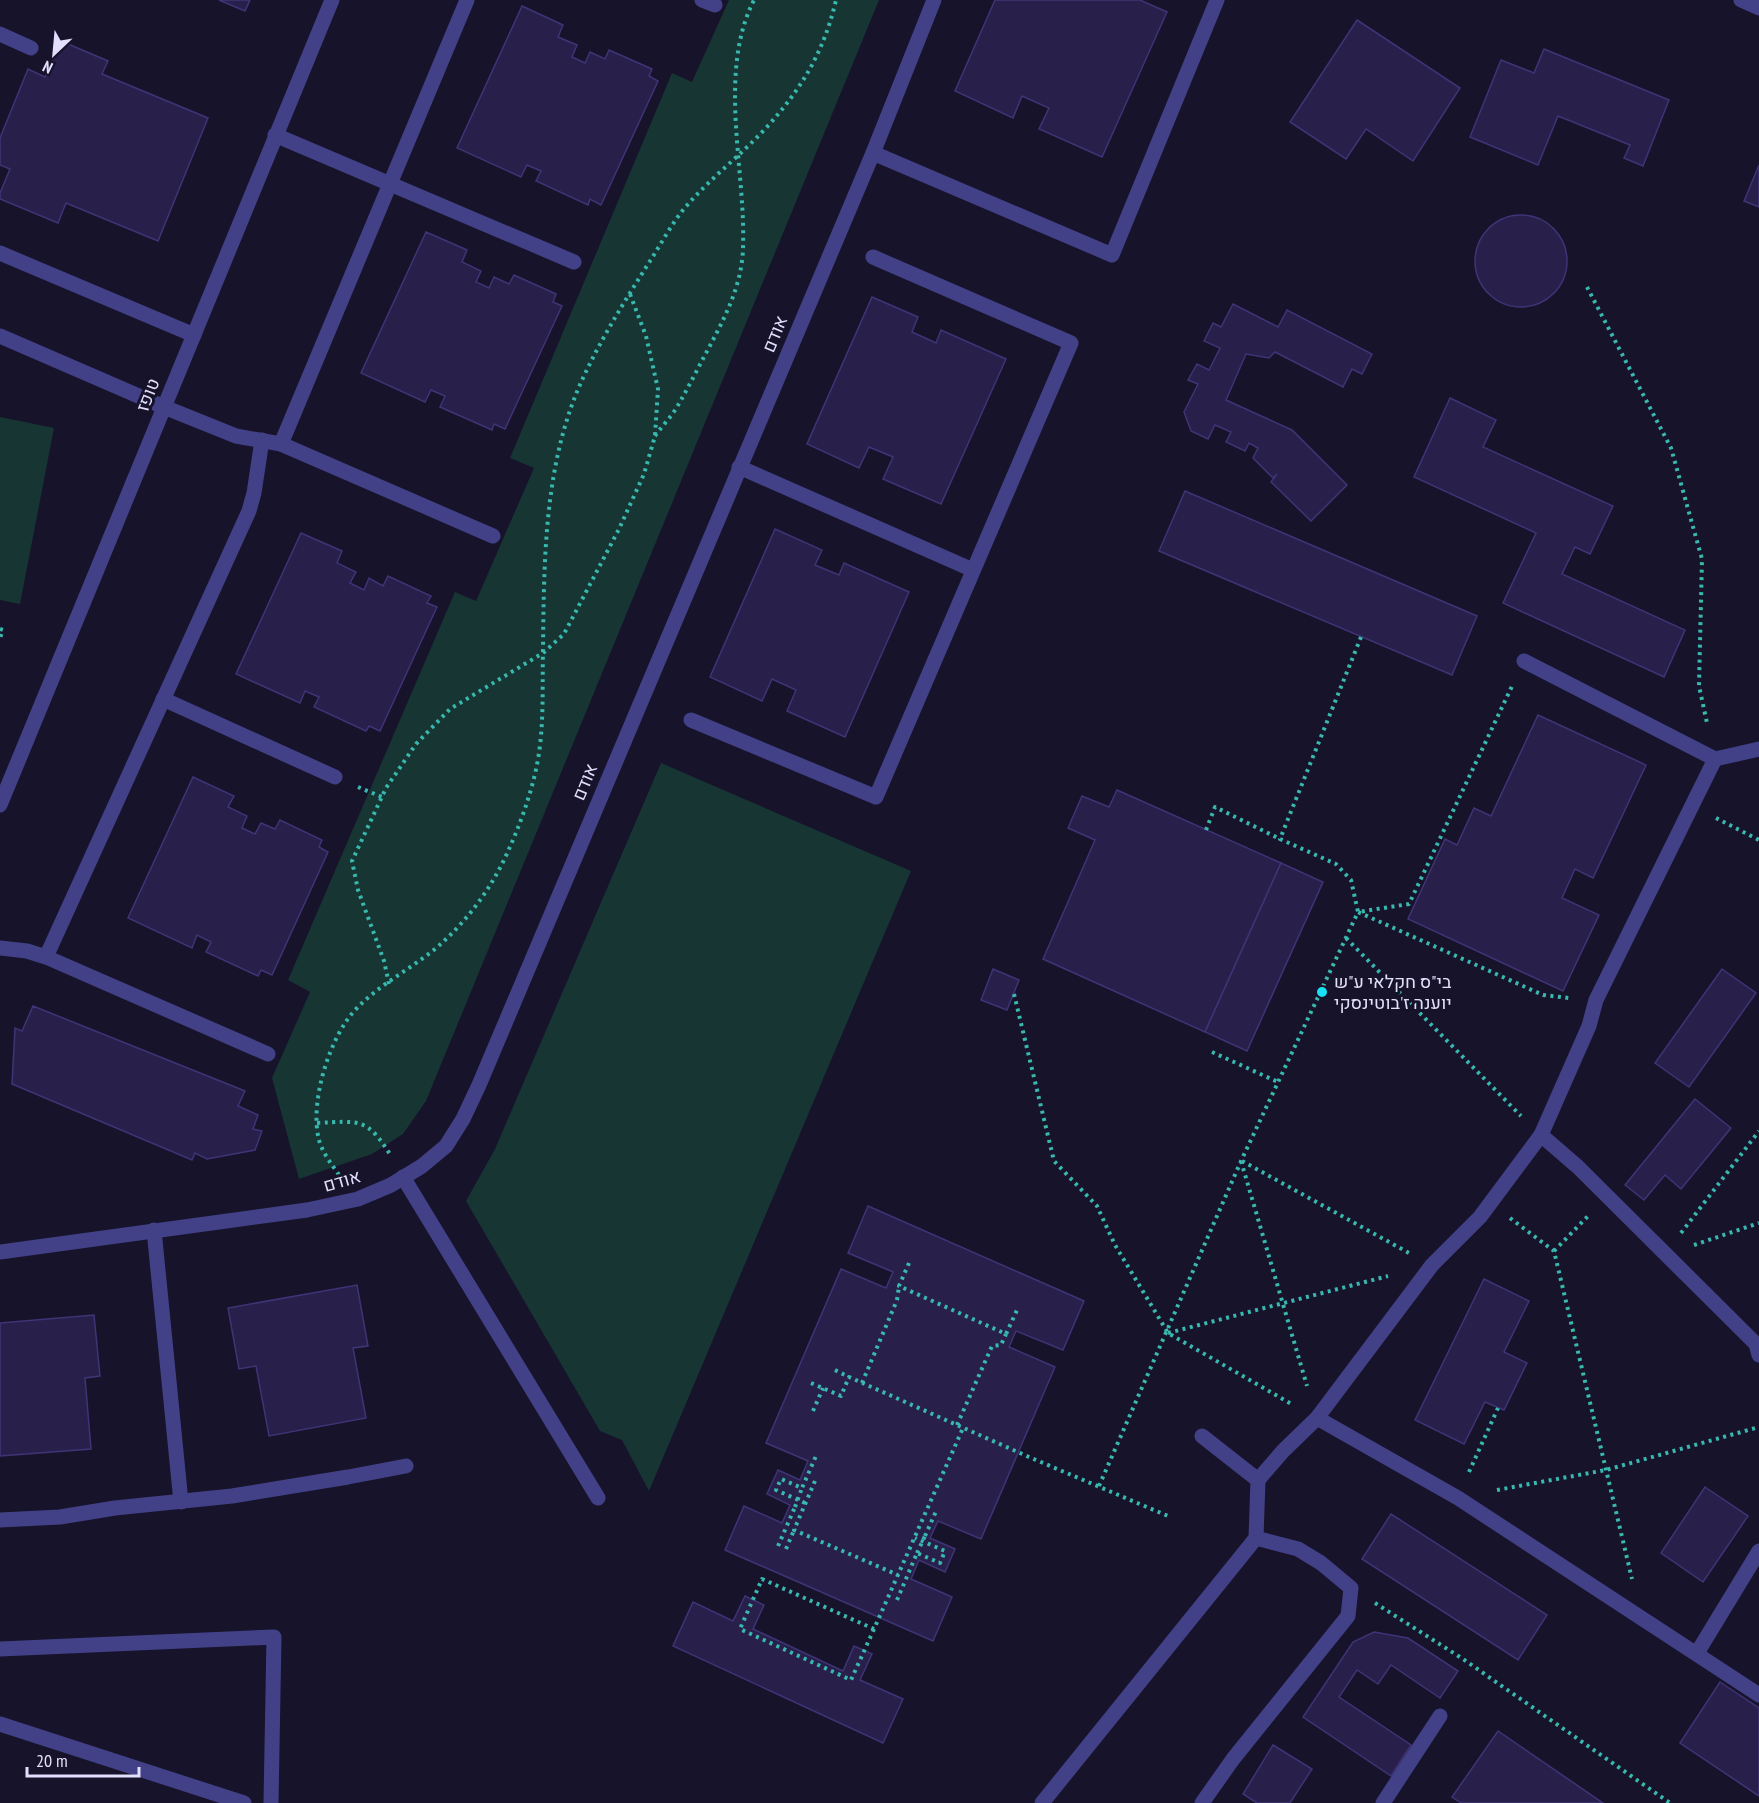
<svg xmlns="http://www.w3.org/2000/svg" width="1759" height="1803" font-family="'PT Sans Narrow',Heebo,sans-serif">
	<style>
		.green { fill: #163533 }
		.building { fill: #28204b; stroke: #3f3476; stroke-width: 1.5 }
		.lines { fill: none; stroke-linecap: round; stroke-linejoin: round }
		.path { stroke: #38b8ae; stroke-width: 4; stroke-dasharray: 3 4.5; stroke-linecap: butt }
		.minor { stroke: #424187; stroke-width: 15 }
		.path-bridge { stroke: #38b8ae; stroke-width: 4; stroke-dasharray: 3 4.5; stroke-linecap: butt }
		.poi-dot { fill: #17e1f2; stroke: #17132b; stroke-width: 2 }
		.labels { text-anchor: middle; stroke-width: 6; stroke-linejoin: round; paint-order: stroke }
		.street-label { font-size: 18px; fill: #e2dffd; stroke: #17132b }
		.poi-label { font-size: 18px; fill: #e2dffd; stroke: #17132b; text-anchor: start }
	</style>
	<rect width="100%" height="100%" fill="#17132b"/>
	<g class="green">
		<path d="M 729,0 L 879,0 L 426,1101 L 403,1134 L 372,1154 L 299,1179 L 272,1078 L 310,992 L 288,980 L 455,592 L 476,601 L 534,468 L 510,458 L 672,73 L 692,82 Z"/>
		<path d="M 0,417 L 54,428 L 20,604 L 0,600 Z"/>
		<path d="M 661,763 L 911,871 L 649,1491 L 622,1440 L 600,1431 L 466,1201 L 495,1149 Z"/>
	</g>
	<g class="building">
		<path d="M 219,0 L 250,0 L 245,11 Z"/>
		<path d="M 995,0 L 1140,0 L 1167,12 L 1102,157 L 1039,129 L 1049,108 L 1022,96 L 1013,118 L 955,91 Z"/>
		<path d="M 522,6 L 563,25 L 558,37 L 577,45 L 572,57 L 585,63 L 590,52 L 605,59 L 609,50 L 652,69 L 649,76 L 658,81 L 601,205 L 590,199 L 588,205 L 536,181 L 541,171 L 527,165 L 521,177 L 457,148 Z"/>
		<path d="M 1357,20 L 1460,88 L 1413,161 L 1366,129 L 1346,159 L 1290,122 Z"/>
		<path d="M 61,41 L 108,61 L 102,74 L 208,118 L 158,241 L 66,203 L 58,223 L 0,199 L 0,193 L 10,169 L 0,165 L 0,138 L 28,69 L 45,77 Z"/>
		<path d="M 1544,49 L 1669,100 L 1643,166 L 1624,158 L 1630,145 L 1558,116 L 1538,165 L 1470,137 L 1501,60 L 1534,73 Z"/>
		<path d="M 1759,165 L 1759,207 L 1744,201 Z"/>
		<circle cx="1521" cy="261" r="46"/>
		<path d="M 426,232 L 467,250 L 462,262 L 481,271 L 476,282 L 489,288 L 494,277 L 509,284 L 514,275 L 556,294 L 553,302 L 562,306 L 505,429 L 494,424 L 492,430 L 440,407 L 445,396 L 431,390 L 425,402 L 361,373 Z"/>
		<path d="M 872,297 L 918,317 L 912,332 L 936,343 L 941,330 L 1006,359 L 941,504 L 883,479 L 893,457 L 869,447 L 859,468 L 807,444 Z"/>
		<path d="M 1233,304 L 1278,327 L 1287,310 L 1372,354 L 1362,374 L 1352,369 L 1343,387 L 1275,352 L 1269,358 L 1246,354 L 1226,400 L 1292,430 L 1347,485 L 1311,521 L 1271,482 L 1277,474 L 1273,478 L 1253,458 L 1258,448 L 1249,443 L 1245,451 L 1226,442 L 1231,432 L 1215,425 L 1208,439 L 1191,431 L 1184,412 L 1198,384 L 1188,380 L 1197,364 L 1209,370 L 1220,348 L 1204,341 L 1213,323 L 1221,327 Z"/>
		<path d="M 1450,398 L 1496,420 L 1483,447 L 1613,506 L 1590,554 L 1575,547 L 1562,574 L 1685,630 L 1664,677 L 1503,603 L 1536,533 L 1414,477 Z"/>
		<path d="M 1185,491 L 1477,616 L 1452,675 L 1159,551 Z"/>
		<path d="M 775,529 L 822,550 L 815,565 L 839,575 L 844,563 L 909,592 L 845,737 L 787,711 L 796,690 L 772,679 L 762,701 L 710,677 Z"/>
		<path d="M 301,533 L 342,551 L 337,563 L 356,572 L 350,583 L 364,590 L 369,578 L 383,586 L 388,576 L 431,596 L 427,603 L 437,607 L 380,731 L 369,726 L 366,731 L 314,707 L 319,697 L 305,691 L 300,703 L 236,674 Z"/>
		<path d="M 1538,715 L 1646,765 L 1593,878 L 1575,869 L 1562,898 L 1599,915 L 1563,991 L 1408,919 L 1445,839 L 1457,845 L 1474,808 L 1491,816 Z"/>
		<path d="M 193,777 L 234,796 L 228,807 L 247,816 L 242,828 L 255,834 L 261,823 L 275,829 L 280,820 L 322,840 L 319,847 L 328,852 L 272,975 L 261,970 L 258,976 L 206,952 L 211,942 L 197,935 L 192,948 L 128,918 Z"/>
		<path d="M 1117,790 L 1281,863 L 1205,1032 L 1043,959 L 1095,840 L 1068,828 L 1082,796 L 1109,807 Z"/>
		<path d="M 1281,863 L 1323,882 L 1247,1051 L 1205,1032 Z"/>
		<path d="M 993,969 L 1019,980 L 1007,1010 L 981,1000 Z"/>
		<path d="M 1722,969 L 1756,993 L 1689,1087 L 1655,1063 Z"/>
		<path d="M 33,1006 L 245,1091 L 238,1106 L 258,1115 L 253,1129 L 262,1131 L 255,1150 L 207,1159 L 195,1153 L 192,1160 L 12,1084 L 15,1028 L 22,1031 Z"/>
		<path d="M 1695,1099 L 1731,1128 L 1681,1189 L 1665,1175 L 1644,1200 L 1625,1185 Z"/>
		<path d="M 868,1206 L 1084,1301 L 1063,1350 L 1016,1331 L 1009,1347 L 1055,1367 L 981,1539 L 938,1521 L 930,1538 L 955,1549 L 945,1572 L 919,1560 L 911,1579 L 952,1597 L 933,1641 L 725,1550 L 744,1506 L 782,1523 L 790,1505 L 767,1494 L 778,1470 L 800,1480 L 808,1461 L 766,1443 L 841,1269 L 886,1288 L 893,1272 L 848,1253 Z"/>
		<path d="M 1484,1279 L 1529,1301 L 1504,1352 L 1527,1363 L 1504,1410 L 1485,1402 L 1464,1444 L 1415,1420 Z"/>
		<path d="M 357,1285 L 368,1346 L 353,1348 L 366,1418 L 269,1436 L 256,1366 L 239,1369 L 228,1308 Z"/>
		<path d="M 94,1315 L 100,1376 L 85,1378 L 91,1449 L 0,1456 L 0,1323 Z"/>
		<path d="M 1705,1487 L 1748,1516 L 1703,1582 L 1661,1553 Z"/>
		<path d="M 1391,1514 L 1547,1615 L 1518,1660 L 1362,1559 Z"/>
		<path d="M 745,1596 L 764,1605 L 753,1629 L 843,1671 L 854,1646 L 872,1654 L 860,1680 L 903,1699 L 883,1743 L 673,1646 L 693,1602 L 733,1621 Z"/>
		<path d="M 1374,1632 L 1408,1638 L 1458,1671 L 1440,1698 L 1391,1665 L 1378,1684 L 1357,1670 L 1339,1697 L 1411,1745 L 1391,1776 L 1303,1717 L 1353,1642 Z"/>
		<path d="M 1720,1682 L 1759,1708 L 1759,1796 L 1680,1743 Z"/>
		<path d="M 1498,1731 L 1603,1803 L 1461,1803 L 1452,1797 Z"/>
		<path d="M 1273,1745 L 1312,1769 L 1290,1803 L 1257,1803 L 1243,1794 Z"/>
	</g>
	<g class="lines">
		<g class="path">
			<path d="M 1587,287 L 1671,448 L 1702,559 L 1699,686 L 1707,723"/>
			<path d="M 655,436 C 662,426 671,417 677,407 C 687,390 696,372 705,355 C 723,321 742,287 743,248 C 746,169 717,73 754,0"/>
			<path d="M 0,629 L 3,630 L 0,638"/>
			<path d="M 1361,637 L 1280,839 L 1336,864 L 1351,880 L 1358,912 L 1409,904 L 1513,684"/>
			<path d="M 358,787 L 382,797"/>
			<path d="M 1716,818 L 1759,840"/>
			<path d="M 1206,830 L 1215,807 L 1280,839"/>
			<path d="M 1346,938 L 1521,1116"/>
			<path d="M 389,984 L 384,961 L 358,890 L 352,861 L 386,788 L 416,744 L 450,709 L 543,653 L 564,634 L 619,529 L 644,474 L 655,436 L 658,389 L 646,336 L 630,294"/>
			<path d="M 1014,994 L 1054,1161 L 1097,1206 L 1115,1245 L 1168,1333 L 1293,1405"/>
			<path d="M 1212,1052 L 1278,1082"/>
			<path d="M 317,1123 C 359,1121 367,1117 391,1156"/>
			<path d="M 1241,1161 L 1307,1386"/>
			<path d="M 1242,1161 L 1409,1253"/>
			<path d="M 339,1175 C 331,1163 323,1154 319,1140 C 309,1102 330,1035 357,1008 C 382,982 417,966 443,942 C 471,916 494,884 509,849 C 519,827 528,802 534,778 C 545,735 542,694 543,650 C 544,559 544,462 583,378 C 602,337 626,299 650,261 C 661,244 671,225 683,210 C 708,180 739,157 765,129 C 801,90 824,52 836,0"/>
			<path d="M 1510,1218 L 1554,1251 L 1632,1579"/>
			<path d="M 1681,1233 L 1759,1131"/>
			<path d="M 1694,1245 L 1759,1223"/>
			<path d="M 1554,1251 L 1589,1215"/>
			<path d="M 909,1263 L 899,1286 L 1006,1334 L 1017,1310"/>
			<path d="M 1168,1333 L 1388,1276"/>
			<path d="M 835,1370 L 849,1377"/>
			<path d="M 811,1383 L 841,1396 L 849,1377 L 1029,1457 L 1168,1516"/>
			<path d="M 862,1383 L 897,1300 L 899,1286"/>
			<path d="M 813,1411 L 823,1388"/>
			<path d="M 957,1425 L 992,1346 L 1001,1345 L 1006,1334"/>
			<path d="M 1469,1472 L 1498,1408"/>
			<path d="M 815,1481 L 794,1530 L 898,1575"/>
			<path d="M 1099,1486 L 1241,1161 L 1358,912 L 1543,995 L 1569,998"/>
			<path d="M 1497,1490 L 1606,1470 L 1759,1427"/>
			<path d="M 805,1503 L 776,1490 L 781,1479 L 802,1488 L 816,1456"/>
			<path d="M 925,1536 L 937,1509"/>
			<path d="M 778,1546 L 795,1507"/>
			<path d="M 786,1549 L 794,1530"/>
			<path d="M 897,1600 L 917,1553 L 940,1563 L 945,1551 L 915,1538"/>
			<path d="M 1375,1603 L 1463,1659 L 1670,1803"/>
			<path d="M 874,1629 L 851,1680 L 740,1629 L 762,1579 L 874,1629 L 963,1428"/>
		</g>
		<g class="minor">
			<path d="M 702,0 L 715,5"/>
			<path d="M 1741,0 L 1759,8"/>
			<path d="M 0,34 L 31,48"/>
			<path d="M 275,135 L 574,262"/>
			<path d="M 873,153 L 1112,255 L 1217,0"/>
			<path d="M 0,253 L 194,335"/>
			<path d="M 0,336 L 164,407 L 236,436 L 281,444 L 493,536"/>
			<path d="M 281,444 L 467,0"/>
			<path d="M 739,467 L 973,570"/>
			<path d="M 163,699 L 335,777"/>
			<path d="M 691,720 L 876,797 L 1071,343 L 873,257"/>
			<path d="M 1715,759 L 1759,749"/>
			<path d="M 0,805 L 332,0"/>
			<path d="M 0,948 L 27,951 L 46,957 L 268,1054"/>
			<path d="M 46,957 L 249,511 L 254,493 L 262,440"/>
			<path d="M 1541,1135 L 1578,1167 L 1756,1344 L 1759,1355"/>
			<path d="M 403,1177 L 598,1498"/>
			<path d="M 154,1230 L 181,1502"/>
			<path d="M 0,1252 L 307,1210 L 358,1199 L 391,1185 L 422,1166 L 446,1146 L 463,1119 L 479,1085 L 873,153 L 934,0"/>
			<path d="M 1317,1418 L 1458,1498 L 1759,1695"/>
			<path d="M 1258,1480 L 1283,1451 L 1317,1418 L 1432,1265 L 1480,1217 L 1541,1135 L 1589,1026 L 1596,1000 L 1715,759 L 1524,661"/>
			<path d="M 0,1520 L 60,1517 L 115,1508 L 232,1496 L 348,1477 L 406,1466"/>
			<path d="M 0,1649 L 274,1637 L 271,1803"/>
			<path d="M 1697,1653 L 1759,1551"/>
			<path d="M 0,1724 L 244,1803"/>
			<path d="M 1042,1803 L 1256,1538 L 1258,1480 L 1202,1436"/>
			<path d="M 1202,1803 L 1233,1759 L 1348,1616 L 1351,1588 L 1321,1563 L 1298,1549 L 1256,1538"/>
			<path d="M 1383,1803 L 1440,1716"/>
		</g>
		<g class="path-bridge">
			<path d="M 795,1507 L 802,1488"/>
			<path d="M 917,1553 L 925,1536"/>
		</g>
	</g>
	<circle class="poi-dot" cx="1322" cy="992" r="6"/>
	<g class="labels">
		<g class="street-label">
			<text transform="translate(775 334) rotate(-67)" y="6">אודם</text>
			<text transform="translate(148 395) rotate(-68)" y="6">טופז</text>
			<text transform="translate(585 782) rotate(-67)" y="6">אודם</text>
			<text transform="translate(342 1181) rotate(-16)" y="6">אודם</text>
		</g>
		<g class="poi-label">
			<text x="1334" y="988">בי"ס חקלאי ע"ש<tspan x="1334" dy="21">יוענה ז'בוטינסקי</tspan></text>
		</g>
	</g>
	<g transform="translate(54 54) rotate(206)" stroke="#17132b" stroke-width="4.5" paint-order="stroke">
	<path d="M0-4.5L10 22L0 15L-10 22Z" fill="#e2dffd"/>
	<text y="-9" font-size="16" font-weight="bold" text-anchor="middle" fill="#e2dffd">N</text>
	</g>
	<path d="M27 1767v9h112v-9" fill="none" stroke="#e2dffd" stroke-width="3"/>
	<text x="36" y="1767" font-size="18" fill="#e2dffd" stroke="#17132b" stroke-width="4.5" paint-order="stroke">20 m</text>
</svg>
